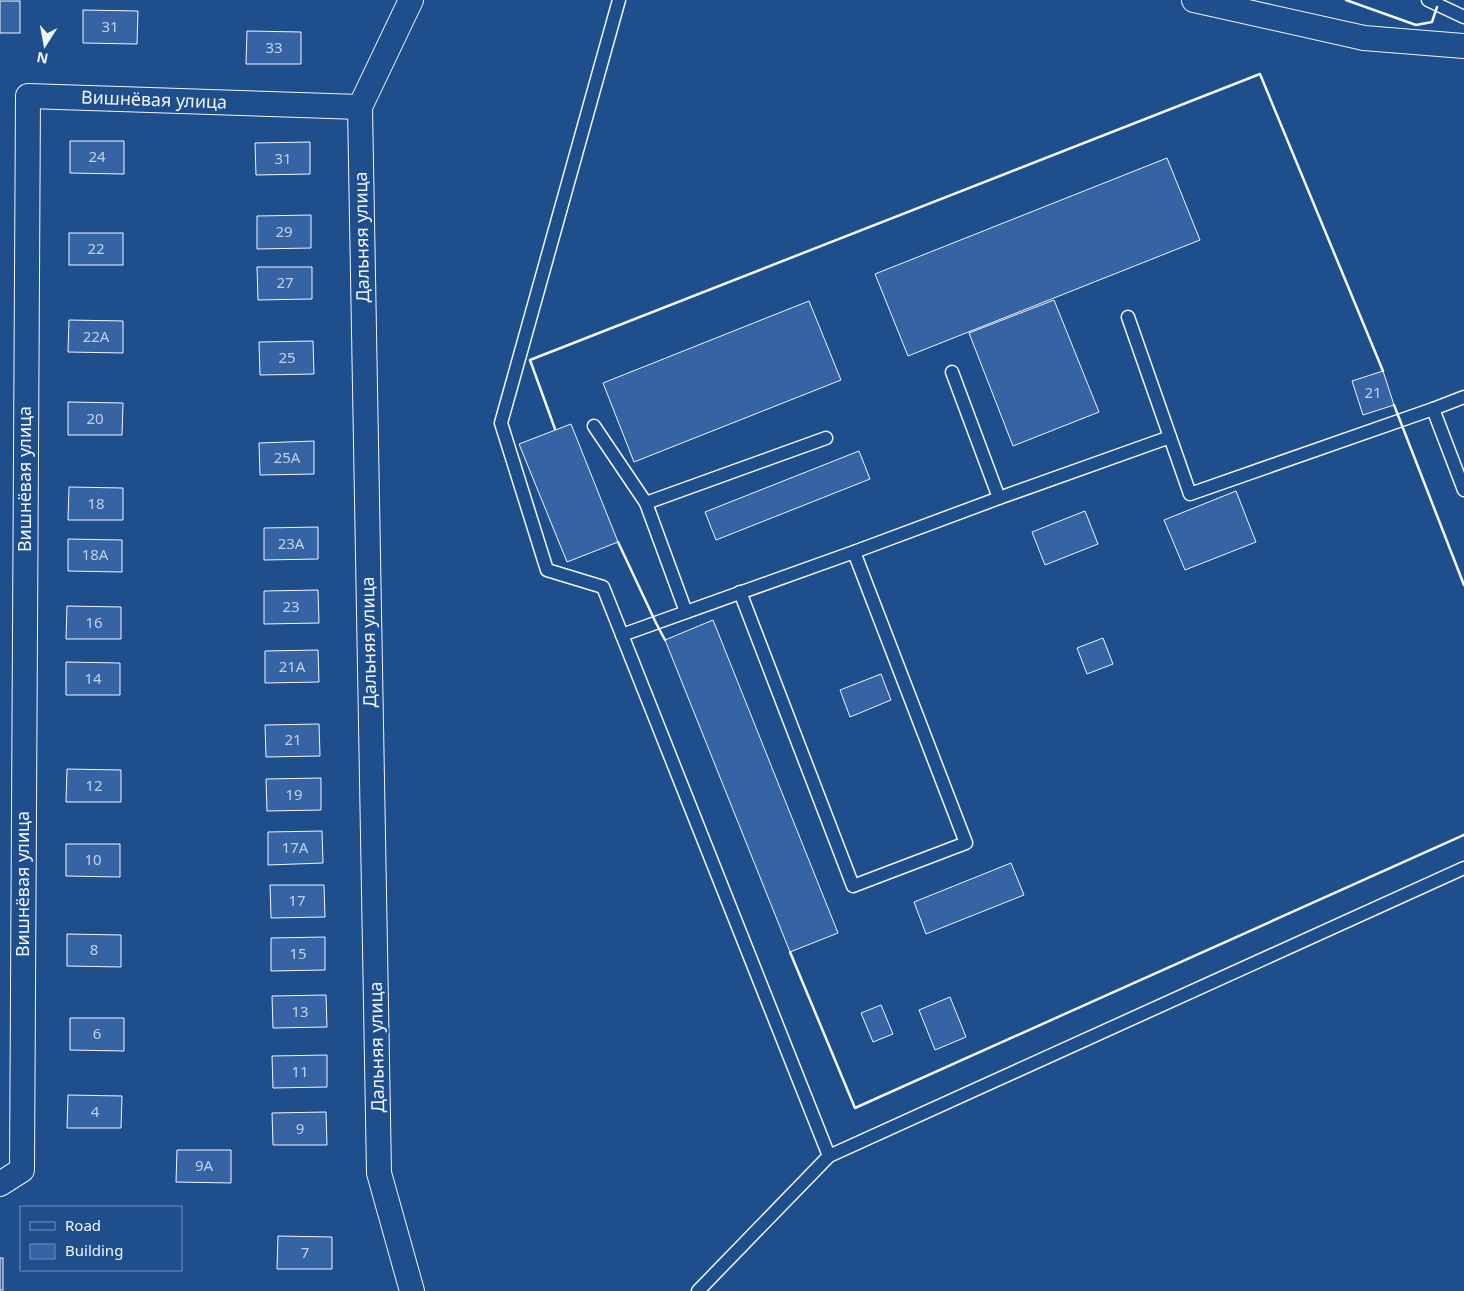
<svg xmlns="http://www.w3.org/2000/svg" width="1464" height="1291" font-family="'Noto Sans',sans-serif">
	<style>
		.building { fill: #3563a3; stroke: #f2f6ff }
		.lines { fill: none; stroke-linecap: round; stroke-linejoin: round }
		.service-casing { stroke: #f2f6ff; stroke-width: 15 }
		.minor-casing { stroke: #f2f6ff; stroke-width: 26 }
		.service { stroke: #1f4e8c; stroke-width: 12 }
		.minor { stroke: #1f4e8c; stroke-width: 24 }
		.wall { stroke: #f2f6ff; stroke-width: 2.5 }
		.labels { text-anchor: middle; stroke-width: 4; stroke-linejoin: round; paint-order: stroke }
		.number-label { font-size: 15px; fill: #c3d1e8 }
		.street-label { font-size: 18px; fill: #f2f6ff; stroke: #1f4e8c }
	</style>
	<rect width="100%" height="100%" fill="#1f4e8c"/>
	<g class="building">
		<rect x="0" y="1" width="20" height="32"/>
		<path d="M 83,10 L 138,11 L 137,44 L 83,43 Z"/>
		<path d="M 247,31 L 301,32 L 301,64 L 246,64 Z"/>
		<path d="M 70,141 L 124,141 L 124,174 L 70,173 Z"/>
		<path d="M 310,142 L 310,174 L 256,175 L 255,143 Z"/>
		<path d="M 1167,158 L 1200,240 L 908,356 L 875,274 Z"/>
		<path d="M 311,215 L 311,248 L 257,249 L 257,216 Z"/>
		<rect x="69" y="233" width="54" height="32"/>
		<path d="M 257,267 L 312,267 L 312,299 L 258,300 Z"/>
		<path d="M 1054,300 L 1099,412 L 1013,446 L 969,333 Z"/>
		<path d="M 809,301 L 841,380 L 634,462 L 603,383 Z"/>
		<path d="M 69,320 L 123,321 L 123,353 L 68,352 Z"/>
		<path d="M 313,341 L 314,374 L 260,375 L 259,342 Z"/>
		<path d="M 1383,371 L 1394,405 L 1363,415 L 1352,381 Z"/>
		<path d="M 68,402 L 123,403 L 122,435 L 68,435 Z"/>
		<path d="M 571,424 L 618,542 L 567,562 L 519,444 Z"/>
		<path d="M 314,441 L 314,474 L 260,475 L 259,443 Z"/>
		<path d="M 859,451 L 870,479 L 716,540 L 705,512 Z"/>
		<path d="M 69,487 L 123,488 L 123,520 L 68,520 Z"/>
		<path d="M 1236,491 L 1256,542 L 1185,570 L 1164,520 Z"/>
		<path d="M 1085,511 L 1098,544 L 1045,565 L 1032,532 Z"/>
		<path d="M 318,527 L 318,559 L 264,560 L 264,528 Z"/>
		<path d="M 68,539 L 122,540 L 122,572 L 68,571 Z"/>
		<path d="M 318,590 L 319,623 L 264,624 L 264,591 Z"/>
		<path d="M 67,606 L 121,607 L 121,639 L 66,639 Z"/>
		<path d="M 713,620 L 838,933 L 790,952 L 665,640 Z"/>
		<path d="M 1103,638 L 1113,664 L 1087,674 L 1077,648 Z"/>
		<path d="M 318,650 L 319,682 L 265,683 L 265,651 Z"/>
		<path d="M 66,662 L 120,663 L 120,695 L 66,695 Z"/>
		<path d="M 881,674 L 891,700 L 850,717 L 840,690 Z"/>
		<path d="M 319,724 L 320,756 L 266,757 L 265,725 Z"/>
		<path d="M 67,769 L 121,770 L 121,802 L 66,802 Z"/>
		<path d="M 321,778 L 321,810 L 267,811 L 266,779 Z"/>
		<path d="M 322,831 L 323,863 L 268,865 L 268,832 Z"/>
		<path d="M 66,844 L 120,844 L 120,877 L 66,876 Z"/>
		<path d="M 1011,863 L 1024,895 L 926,934 L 914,902 Z"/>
		<path d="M 270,885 L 324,885 L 325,917 L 271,918 Z"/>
		<path d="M 67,934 L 121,935 L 121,967 L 67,966 Z"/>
		<path d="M 325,937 L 325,970 L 271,971 L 271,938 Z"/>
		<path d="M 326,995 L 327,1027 L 273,1028 L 272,996 Z"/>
		<path d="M 950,997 L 966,1037 L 935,1050 L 919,1010 Z"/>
		<path d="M 881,1005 L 893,1034 L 873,1042 L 861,1013 Z"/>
		<path d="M 70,1018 L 124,1018 L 124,1051 L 70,1050 Z"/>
		<path d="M 327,1055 L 327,1087 L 273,1088 L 272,1056 Z"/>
		<path d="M 68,1095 L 122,1096 L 121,1128 L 67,1128 Z"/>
		<path d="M 326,1112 L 327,1145 L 273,1145 L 272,1113 Z"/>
		<path d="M 177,1150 L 231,1150 L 231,1183 L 176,1182 Z"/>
		<path d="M 278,1236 L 332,1237 L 332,1269 L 277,1269 Z"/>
		<rect x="0" y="1258" width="3" height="32"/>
	</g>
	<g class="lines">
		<g class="service-casing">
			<g id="service">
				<path d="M 619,0 L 501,423 L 547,570 L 603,587 L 829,1156"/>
				<path d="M 1428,0 L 1464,17"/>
				<path d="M 1128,317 L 1170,437"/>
				<path d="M 952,372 L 999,498"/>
				<path d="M 1464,397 L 1433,409 L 1464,490"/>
				<path d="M 594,426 L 646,503"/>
				<path d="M 740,592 L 853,886 L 966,843 L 854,552"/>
				<path d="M 686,612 L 646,503 L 826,438"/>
				<path d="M 622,635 L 854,552 L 999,498 L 1170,437 L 1190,494 L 1433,409"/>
				<path d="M 698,1291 L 829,1156 L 1464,868"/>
			</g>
		</g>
		<g class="minor-casing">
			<g id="minor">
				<path d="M 411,0 L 360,107 L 379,1173 L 412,1291"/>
				<path d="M 1194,0 L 1364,38 L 1464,46"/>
				<path d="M 0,1184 L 22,1170 L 28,96 L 360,107"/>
			</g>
		</g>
		<use href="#service" class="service"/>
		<use href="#minor" class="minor"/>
		<g class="wall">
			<path d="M 1346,0 L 1416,25 L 1432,22 L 1437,7"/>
			<path d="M 1394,405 L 1464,585"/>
			<path d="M 555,429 L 530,360 L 1260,74 L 1383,371"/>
			<path d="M 618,542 L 656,623 L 665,640"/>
			<path d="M 790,952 L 855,1108 L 1464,835"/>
		</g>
	</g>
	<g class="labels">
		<g class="number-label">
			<text x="110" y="32">31</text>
			<text x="274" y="53">33</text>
			<text x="97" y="162">24</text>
			<text x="283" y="164">31</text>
			<text x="284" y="237">29</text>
			<text x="96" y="254">22</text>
			<text x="285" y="288">27</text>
			<text x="96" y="342">22А</text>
			<text x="287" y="363">25</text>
			<text x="1373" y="398">21</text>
			<text x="95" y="424">20</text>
			<text x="287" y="463">25А</text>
			<text x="96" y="509">18</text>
			<text x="291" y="549">23А</text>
			<text x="95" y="560">18А</text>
			<text x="291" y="612">23</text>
			<text x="94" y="628">16</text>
			<text x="292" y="672">21А</text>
			<text x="93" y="684">14</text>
			<text x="293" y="745">21</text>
			<text x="94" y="791">12</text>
			<text x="294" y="800">19</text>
			<text x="295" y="853">17А</text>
			<text x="93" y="865">10</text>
			<text x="297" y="906">17</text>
			<text x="94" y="955">8</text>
			<text x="298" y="959">15</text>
			<text x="300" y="1017">13</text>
			<text x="97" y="1039">6</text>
			<text x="300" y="1077">11</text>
			<text x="95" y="1117">4</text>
			<text x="300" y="1134">9</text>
			<text x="204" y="1171">9А</text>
			<text x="305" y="1258">7</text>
		</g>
		<g class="street-label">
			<text transform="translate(154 100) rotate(2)" y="6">Вишнёвая улица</text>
			<text transform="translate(362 237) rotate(-91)" y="6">Дальняя улица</text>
			<text transform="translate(25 479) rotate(-90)" y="6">Вишнёвая улица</text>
			<text transform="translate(369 642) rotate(-91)" y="6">Дальняя улица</text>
			<text transform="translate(23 884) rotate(-90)" y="6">Вишнёвая улица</text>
			<text transform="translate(377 1047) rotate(-91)" y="6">Дальняя улица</text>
		</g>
	</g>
	<rect x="20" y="1206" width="162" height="65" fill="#1f4e8c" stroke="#7391ba"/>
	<rect x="30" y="1222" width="25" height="8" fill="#1f4e8c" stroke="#7391ba"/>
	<text x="65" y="1231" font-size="15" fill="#f2f6ff">Road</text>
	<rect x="30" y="1244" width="25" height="15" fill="#3563a3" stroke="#7391ba"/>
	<text x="65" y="1256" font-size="15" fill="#f2f6ff">Building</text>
	<g transform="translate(45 45) rotate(191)" stroke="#1f4e8c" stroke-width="4" paint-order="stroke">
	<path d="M0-4L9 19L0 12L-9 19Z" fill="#f2f6ff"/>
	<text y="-8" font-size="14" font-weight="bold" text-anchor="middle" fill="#f2f6ff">N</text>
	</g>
</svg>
